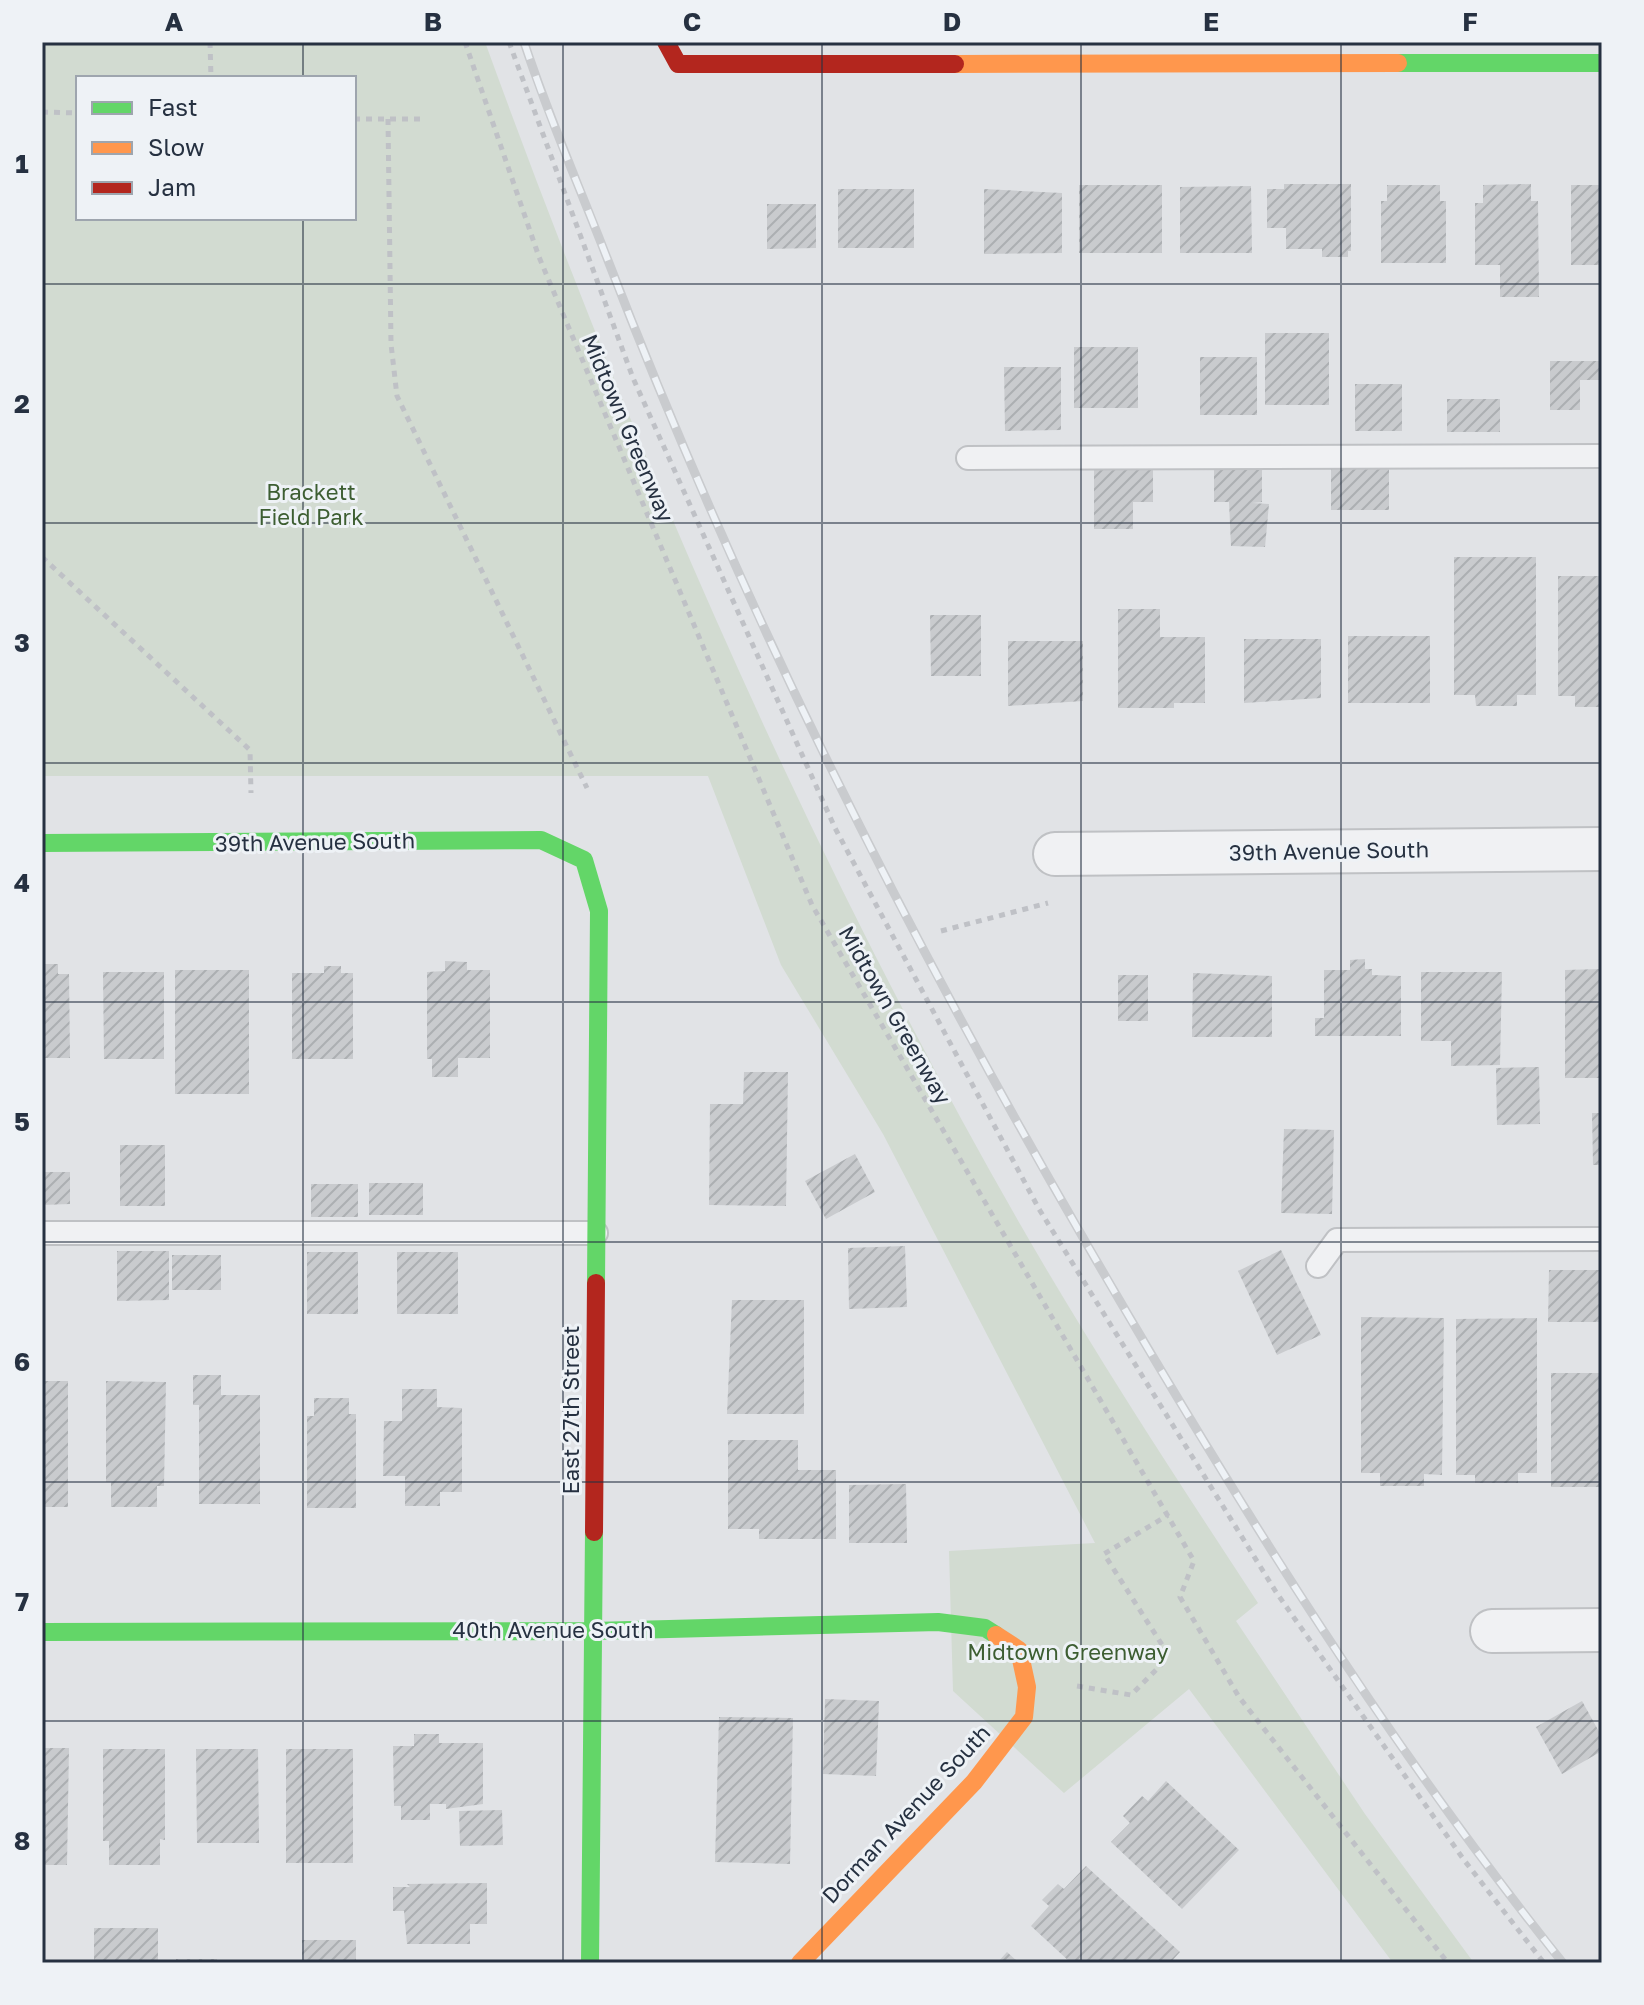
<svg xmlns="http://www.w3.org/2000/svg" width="1644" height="2005" font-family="'Golos Text',sans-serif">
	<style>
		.park { fill: #d2dbd1; fill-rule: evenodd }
		.building { fill: url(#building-hatch) }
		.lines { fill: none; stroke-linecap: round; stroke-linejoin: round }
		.lane-casing { stroke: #bfc1c4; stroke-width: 26 }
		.street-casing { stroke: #bfc1c4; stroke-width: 46 }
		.path { stroke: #bfc1c6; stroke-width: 5; stroke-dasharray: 6 6; stroke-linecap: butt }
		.lane { stroke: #f0f1f3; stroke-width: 22 }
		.street { stroke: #f0f1f3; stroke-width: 42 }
		.fast { stroke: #63d668; stroke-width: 18 }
		.slow { stroke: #ff974d; stroke-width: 18 }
		.jam { stroke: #b3261e; stroke-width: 18 }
		.rail-casing { stroke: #c9cbce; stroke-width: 9 }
		.rail { stroke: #eef2f6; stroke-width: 6; stroke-dasharray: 18; stroke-linecap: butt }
		.grid { fill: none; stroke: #263141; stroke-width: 2; stroke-opacity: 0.55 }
		.labels { text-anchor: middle; stroke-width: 6; stroke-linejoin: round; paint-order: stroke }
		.street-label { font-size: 22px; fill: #263141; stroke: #eef2f6 }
		.park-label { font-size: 22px; fill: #3d5e32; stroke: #eef2f6 }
		.neatline { fill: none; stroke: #263141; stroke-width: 3 }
		.grid-label { font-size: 26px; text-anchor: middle; font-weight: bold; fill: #263141 }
	</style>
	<defs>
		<pattern id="building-hatch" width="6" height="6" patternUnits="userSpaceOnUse" patternTransform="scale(2)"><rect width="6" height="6" fill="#c9cbce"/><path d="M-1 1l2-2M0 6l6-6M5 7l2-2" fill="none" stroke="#acafb2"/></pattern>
	</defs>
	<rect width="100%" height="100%" fill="#e1e3e6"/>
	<path class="park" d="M 42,42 L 485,42 C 633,449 804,847 1020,1224 C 1094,1353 1176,1478 1258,1603 L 1236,1621 L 1365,1814 L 1474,1963 L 1393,1963 L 1189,1689 L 1064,1793 L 953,1691 L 949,1551 L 1095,1543 L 883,1134 L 781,965 L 708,776 L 42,776 ZM 78,78 L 354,78 L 354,218 L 78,218 Z"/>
	<g class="building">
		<path d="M 1284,184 L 1351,184 L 1351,251 L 1348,251 L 1348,257 L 1322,257 L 1322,249 L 1286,249 L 1286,228 L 1267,228 L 1267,189 L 1284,189 Z"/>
		<path d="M 1531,184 L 1531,201 L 1538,201 L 1539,297 L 1500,297 L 1500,265 L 1475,265 L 1475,203 L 1483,203 L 1483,185 Z"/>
		<rect x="1079" y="185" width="83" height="68"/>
		<path d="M 1387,185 L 1440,185 L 1440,201 L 1446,201 L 1446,263 L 1381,263 L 1381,201 L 1387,201 Z"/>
		<rect x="1571" y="185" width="31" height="80"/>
		<path d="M 1251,186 L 1252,253 L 1180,253 L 1180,187 Z"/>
		<rect x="838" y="189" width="76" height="59"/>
		<path d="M 984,189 L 1062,193 L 1062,253 L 984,254 Z"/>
		<path d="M 767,204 L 816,204 L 816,248 L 767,249 Z"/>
		<rect x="1265" y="333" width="64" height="72"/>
		<rect x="1074" y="347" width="64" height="61"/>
		<rect x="1200" y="357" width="57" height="58"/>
		<path d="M 1550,361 L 1601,361 L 1601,380 L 1580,380 L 1580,410 L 1550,410 Z"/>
		<path d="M 1004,367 L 1061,367 L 1061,430 L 1005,431 Z"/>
		<rect x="1355" y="384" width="47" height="47"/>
		<rect x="1447" y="399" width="53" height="33"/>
		<path d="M 1094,464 L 1153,464 L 1153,502 L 1133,502 L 1133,529 L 1094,529 Z"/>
		<rect x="1331" y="466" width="58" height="44"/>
		<path d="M 1214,467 L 1262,467 L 1262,502 L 1252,503 L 1269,504 L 1265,547 L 1231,546 L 1229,502 L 1214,502 Z"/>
		<path d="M 1454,557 L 1536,557 L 1536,695 L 1517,695 L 1517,706 L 1476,706 L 1475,695 L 1454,695 Z"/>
		<path d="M 1558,576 L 1602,576 L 1602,707 L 1575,707 L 1575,696 L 1558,696 Z"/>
		<path d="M 1118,609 L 1160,609 L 1160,637 L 1205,637 L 1205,703 L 1174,703 L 1174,708 L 1118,708 Z"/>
		<path d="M 930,615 L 981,615 L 981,676 L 931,676 Z"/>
		<rect x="1348" y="636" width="82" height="67"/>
		<path d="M 1244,639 L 1321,639 L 1321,698 L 1244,703 Z"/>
		<path d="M 1008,641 L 1083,641 L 1083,701 L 1008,706 Z"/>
		<path d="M 1365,959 L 1365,969 L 1372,969 L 1372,975 L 1401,976 L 1401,1036 L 1315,1036 L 1315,1018 L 1324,1018 L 1324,970 L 1350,970 L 1350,960 Z"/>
		<path d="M 445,961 L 467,962 L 467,970 L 490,970 L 490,1058 L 458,1058 L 458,1077 L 432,1077 L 432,1059 L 427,1059 L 427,972 L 445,971 Z"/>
		<path d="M 42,964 L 58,964 L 58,974 L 69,974 L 70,1058 L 42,1058 Z"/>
		<path d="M 324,966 L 341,966 L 341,973 L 353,973 L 353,1059 L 292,1059 L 292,973 L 324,973 Z"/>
		<path d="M 1602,969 L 1602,1078 L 1565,1078 L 1565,970 Z"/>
		<rect x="175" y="970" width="74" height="124"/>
		<path d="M 103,972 L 164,972 L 164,1059 L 104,1059 Z"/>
		<path d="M 1421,972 L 1502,972 L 1500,1065 L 1451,1066 L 1451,1041 L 1421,1041 Z"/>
		<path d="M 1193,973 L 1272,976 L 1272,1037 L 1192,1037 Z"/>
		<rect x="1118" y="975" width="30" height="46"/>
		<path d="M 1539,1067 L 1540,1124 L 1497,1125 L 1496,1068 Z"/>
		<path d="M 744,1072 L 788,1072 L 786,1206 L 709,1205 L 710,1104 L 743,1104 Z"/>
		<path d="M 1592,1113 L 1602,1113 L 1602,1165 L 1593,1165 Z"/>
		<path d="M 1284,1129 L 1334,1130 L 1332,1214 L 1281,1213 Z"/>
		<rect x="120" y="1145" width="45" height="61"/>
		<path d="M 855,1154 L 875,1192 L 826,1219 L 805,1181 Z"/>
		<path d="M 42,1172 L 70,1172 L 70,1204 L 42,1205 Z"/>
		<rect x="369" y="1183" width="54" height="32"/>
		<rect x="311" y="1184" width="47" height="33"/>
		<path d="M 905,1246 L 907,1307 L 849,1309 L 848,1248 Z"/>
		<path d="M 1281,1250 L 1321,1335 L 1277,1355 L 1238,1271 Z"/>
		<path d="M 117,1251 L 169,1251 L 169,1300 L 117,1301 Z"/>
		<rect x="307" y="1252" width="51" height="62"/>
		<rect x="397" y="1252" width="61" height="62"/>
		<rect x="172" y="1255" width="49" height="35"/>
		<path d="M 1549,1270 L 1602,1270 L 1602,1322 L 1548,1322 Z"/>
		<path d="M 732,1300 L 804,1300 L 804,1414 L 727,1414 Z"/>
		<path d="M 1361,1317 L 1444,1318 L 1442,1475 L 1424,1474 L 1424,1486 L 1380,1486 L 1380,1473 L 1361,1473 Z"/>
		<path d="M 1537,1318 L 1537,1473 L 1518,1473 L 1518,1483 L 1475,1483 L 1475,1475 L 1456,1475 L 1456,1319 Z"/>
		<rect x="1551" y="1373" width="51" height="114"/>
		<path d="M 193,1375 L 221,1375 L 221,1395 L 260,1395 L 260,1504 L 199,1504 L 199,1405 L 193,1405 Z"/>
		<rect x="42" y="1381" width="26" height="126"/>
		<path d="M 106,1381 L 166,1382 L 164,1486 L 157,1486 L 157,1507 L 111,1507 L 111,1482 L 106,1482 Z"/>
		<path d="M 402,1389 L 437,1389 L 437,1407 L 462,1408 L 462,1492 L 440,1492 L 440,1506 L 405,1506 L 405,1476 L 383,1476 L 384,1421 L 402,1421 Z"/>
		<path d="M 314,1398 L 349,1398 L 349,1414 L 356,1414 L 356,1508 L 307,1508 L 307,1416 L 314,1416 Z"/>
		<path d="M 728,1440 L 798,1440 L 798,1470 L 836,1470 L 836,1539 L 759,1539 L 759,1529 L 728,1529 Z"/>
		<path d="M 906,1484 L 907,1543 L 849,1543 L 849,1485 Z"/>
		<path d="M 825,1699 L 879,1701 L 876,1776 L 823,1774 Z"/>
		<path d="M 1582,1701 L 1602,1737 L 1602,1751 L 1562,1774 L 1536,1727 Z"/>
		<path d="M 719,1717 L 793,1718 L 790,1864 L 715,1862 Z"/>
		<path d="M 414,1734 L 439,1734 L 439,1743 L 483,1743 L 483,1804 L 446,1809 L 446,1804 L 430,1804 L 430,1820 L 401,1820 L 401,1806 L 394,1806 L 393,1746 L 414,1746 Z"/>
		<path d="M 42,1748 L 69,1748 L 67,1865 L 42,1865 Z"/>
		<path d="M 103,1749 L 165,1749 L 165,1840 L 160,1839 L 160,1865 L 109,1865 L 109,1841 L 103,1841 Z"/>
		<path d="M 196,1749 L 258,1749 L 259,1843 L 197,1843 Z"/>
		<rect x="286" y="1749" width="67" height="114"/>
		<path d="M 1166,1781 L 1239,1850 L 1182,1909 L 1111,1842 L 1130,1823 L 1123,1816 L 1142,1796 L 1148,1801 Z"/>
		<path d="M 502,1810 L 503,1845 L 460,1846 L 459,1811 Z"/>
		<path d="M 1086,1866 L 1180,1952 L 1170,1963 L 1071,1963 L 1031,1926 L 1049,1906 L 1042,1900 L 1058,1884 L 1064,1889 Z"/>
		<path d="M 487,1883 L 487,1924 L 470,1924 L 470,1944 L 407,1944 L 404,1911 L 393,1911 L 393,1887 L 410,1887 L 407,1884 Z"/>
		<rect x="94" y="1928" width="64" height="35"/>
		<rect x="302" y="1940" width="54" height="23"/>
		<path d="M 1007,1952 L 1019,1963 L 997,1963 Z"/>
		<rect x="176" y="1959" width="41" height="4"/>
	</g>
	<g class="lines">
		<g class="lane-casing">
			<g id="lane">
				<path d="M 968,458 L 1602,456"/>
				<path d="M 42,1233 L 596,1233"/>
				<path d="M 1318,1266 L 1337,1240 L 1602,1239"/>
			</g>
		</g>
		<g class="street-casing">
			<g id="street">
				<path d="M 1055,854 L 1602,849"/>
				<path d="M 1492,1631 L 1602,1630"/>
			</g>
		</g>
		<g class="path">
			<path d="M 210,42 L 211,78"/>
			<path d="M 465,42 L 539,257 L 812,905 L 1194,1561 L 1180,1597 L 1239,1697 L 1448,1963"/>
			<path d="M 509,42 L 633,378 L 835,828 L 1039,1209 L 1276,1592 L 1464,1860 L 1544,1963"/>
			<path d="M 42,112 L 78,113"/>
			<path d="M 354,119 L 421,119"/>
			<path d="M 388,119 L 391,344 L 397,396 L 587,788"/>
			<path d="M 42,557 L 250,750 L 251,793"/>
			<path d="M 941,931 L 1048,903"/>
			<path d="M 1077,1686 L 1131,1695 L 1163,1663 L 1166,1651 L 1104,1554 L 1168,1515"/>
		</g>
		<use href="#lane" class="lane"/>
		<use href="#street" class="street"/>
		<g class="fast">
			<path d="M 1398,63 L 1602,63"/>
			<path d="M 42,843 L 541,840 L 584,860 L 599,911 L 596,1283"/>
			<path d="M 42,1632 L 593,1631 L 938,1622 L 985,1628 L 996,1635"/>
			<path d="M 590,1963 L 594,1532"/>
		</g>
		<g class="slow">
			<path d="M 955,64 L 1398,63"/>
			<path d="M 800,1963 L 974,1782 L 1024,1717 L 1027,1687 L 1019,1650 L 996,1635"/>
		</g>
		<g class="jam">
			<path d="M 666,42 L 678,64 L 955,64"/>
			<path d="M 594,1532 L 596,1283"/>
		</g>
		<g class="rail-casing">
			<path id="rail" d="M 524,42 C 548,115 579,186 607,258 C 740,603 903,928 1089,1248 C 1232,1494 1384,1740 1563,1963"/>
		</g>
		<use href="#rail" class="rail"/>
	</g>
	<path class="grid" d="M 303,42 L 303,78M 563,42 L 563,1963M 822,42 L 822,1963M 1081,42 L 1081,1963M 1341,42 L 1341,1963M 303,218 L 303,1963M 42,284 L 1602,284M 42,523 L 1602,523M 42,763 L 1602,763M 42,1002 L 1602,1002M 42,1242 L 1602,1242M 42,1482 L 1602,1482M 42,1721 L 1602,1721"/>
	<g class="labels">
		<g class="street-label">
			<text transform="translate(628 428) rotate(67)" y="8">Midtown Greenway</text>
			<text transform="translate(315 842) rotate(-1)" y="8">39th Avenue South</text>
			<text transform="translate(1329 851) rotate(-1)" y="8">39th Avenue South</text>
			<text transform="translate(895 1015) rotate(60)" y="8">Midtown Greenway</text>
			<text transform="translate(571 1410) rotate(-90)" y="8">East 27th Street</text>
			<text x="553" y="1638">40th Avenue South</text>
			<text transform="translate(906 1814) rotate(-47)" y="8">Dorman Avenue South</text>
		</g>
		<g class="park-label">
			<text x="311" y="500">Brackett<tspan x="311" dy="25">Field Park</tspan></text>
			<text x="1068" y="1660">Midtown Greenway</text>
		</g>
	</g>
	<rect width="1644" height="2005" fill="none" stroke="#eef2f6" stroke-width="88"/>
	<rect x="76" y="76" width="280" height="144" fill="#eef2f6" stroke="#9ea5ae" stroke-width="2"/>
	<rect x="92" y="102" width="40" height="12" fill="#63d668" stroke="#9ea5ae" stroke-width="2"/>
	<text x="148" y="116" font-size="24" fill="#263141">Fast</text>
	<rect x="92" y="142" width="40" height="12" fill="#ff974d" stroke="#9ea5ae" stroke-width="2"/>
	<text x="148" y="156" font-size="24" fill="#263141">Slow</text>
	<rect x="92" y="182" width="40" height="12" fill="#b3261e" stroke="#9ea5ae" stroke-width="2"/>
	<text x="148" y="196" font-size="24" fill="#263141">Jam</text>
	<rect x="44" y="44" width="1556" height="1917" class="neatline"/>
	<g class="grid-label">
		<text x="174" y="31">A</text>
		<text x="433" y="31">B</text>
		<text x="692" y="31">C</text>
		<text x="952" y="31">D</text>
		<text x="1211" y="31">E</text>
		<text x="1470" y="31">F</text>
		<text x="22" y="173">1</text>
		<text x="22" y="413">2</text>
		<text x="22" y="652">3</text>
		<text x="22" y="892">4</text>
		<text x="22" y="1131">5</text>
		<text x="22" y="1371">6</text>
		<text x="22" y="1611">7</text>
		<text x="22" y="1850">8</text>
	</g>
</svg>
